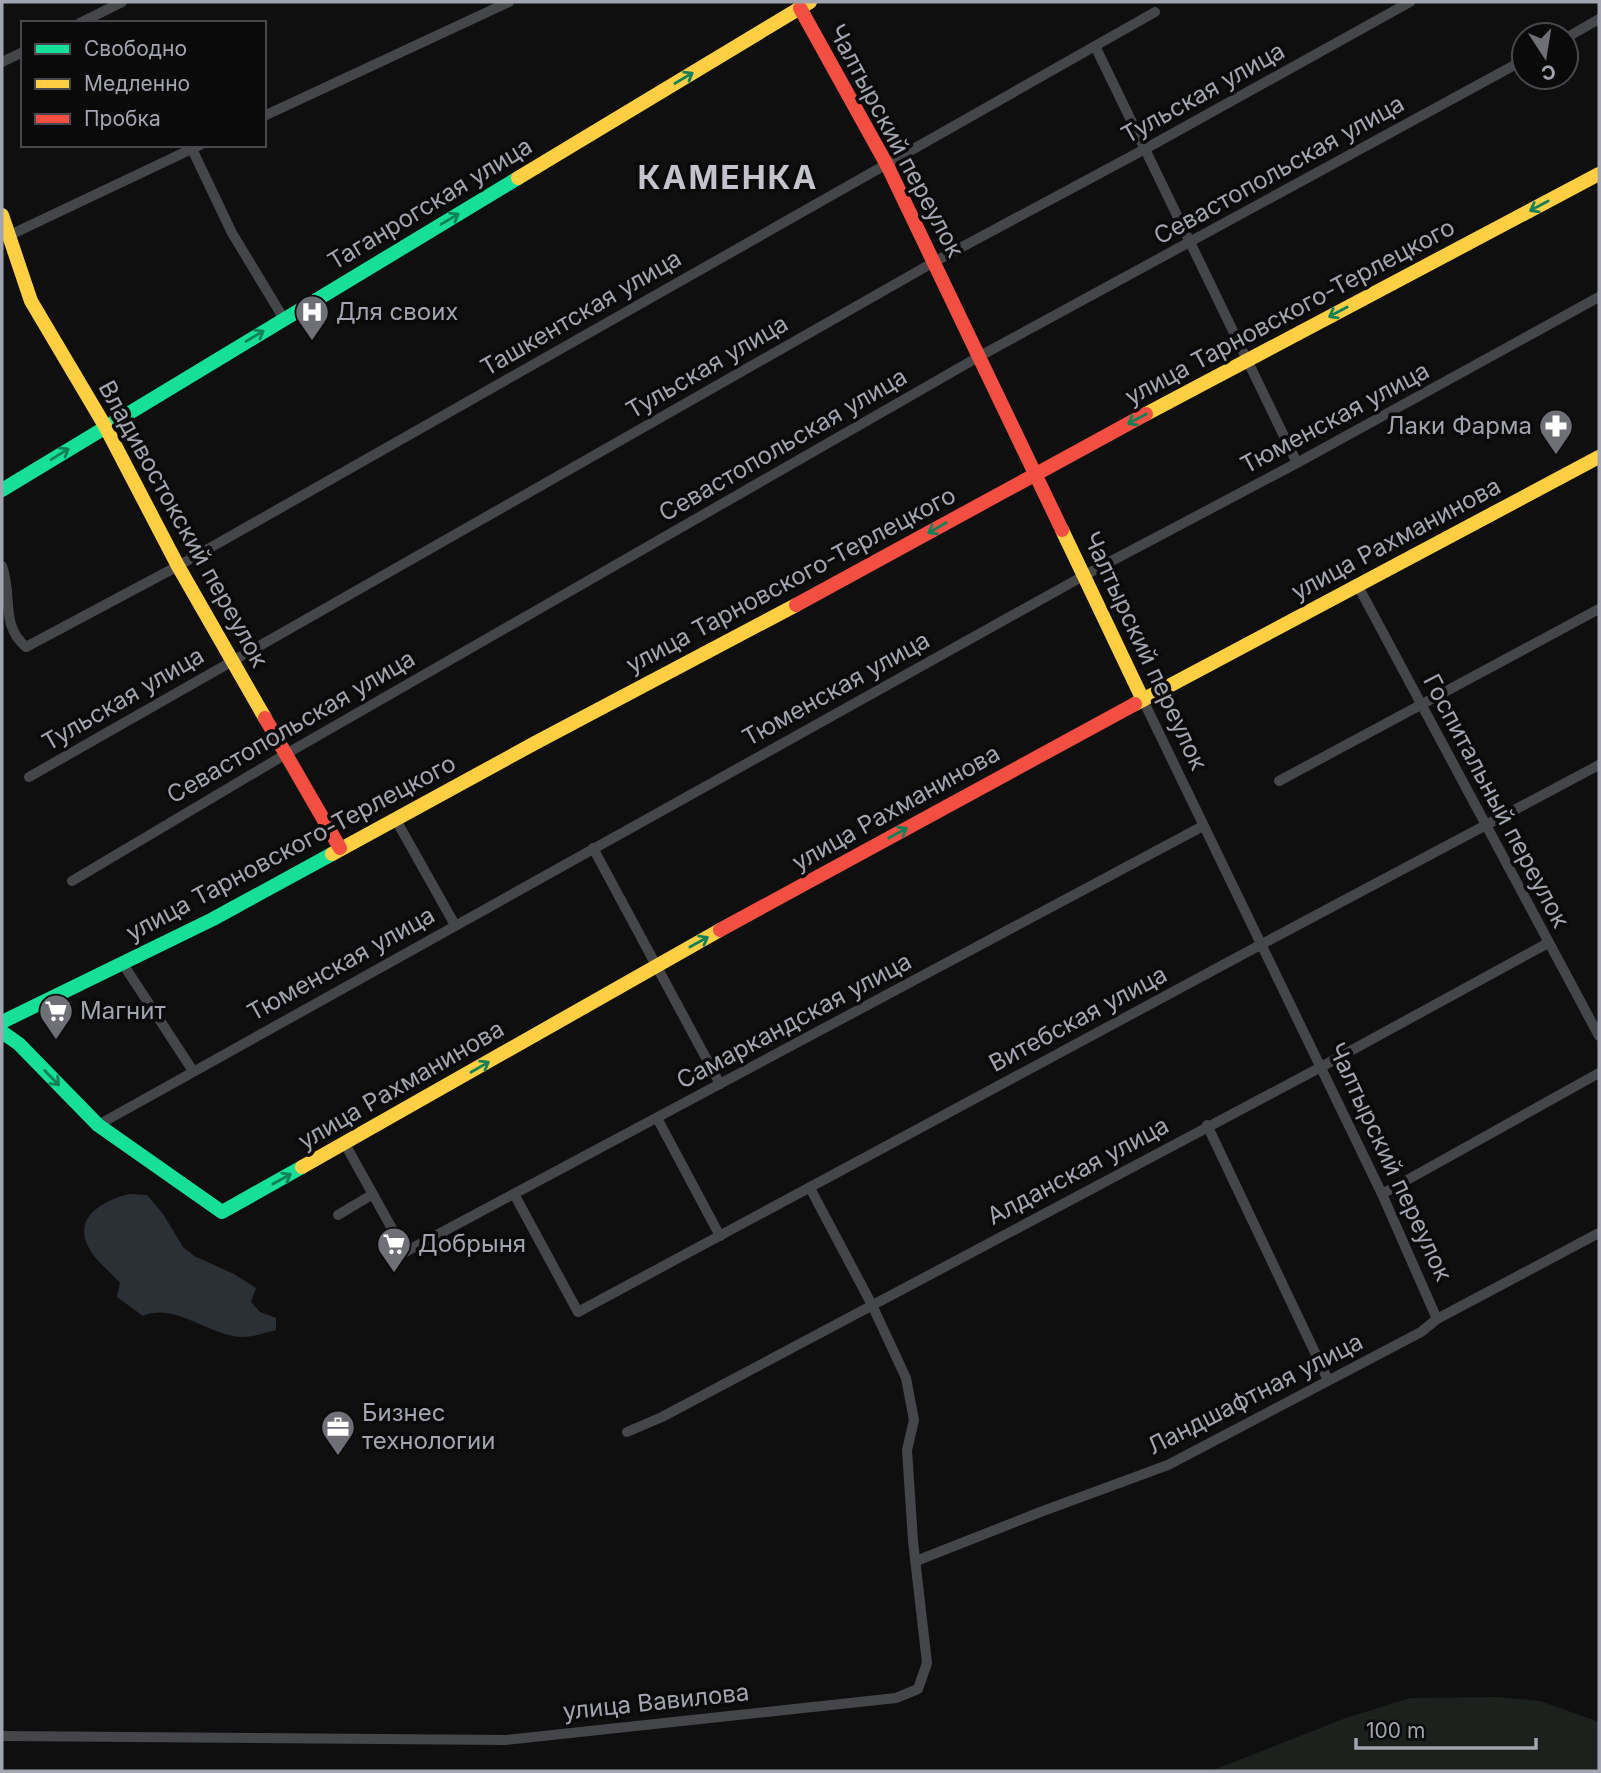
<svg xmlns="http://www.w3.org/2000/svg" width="1601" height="1773" font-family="Inter,sans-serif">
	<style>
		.green { fill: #1c211e }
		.water { fill: #2b3037 }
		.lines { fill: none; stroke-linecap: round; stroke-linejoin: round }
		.street { stroke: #454649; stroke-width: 10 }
		.fast { stroke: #16e098; stroke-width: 14 }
		.slow { stroke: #ffcf43; stroke-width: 14 }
		.jam { stroke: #f24e42; stroke-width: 14 }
		.oneway { stroke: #118059 }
		.labels { text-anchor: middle; stroke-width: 7; stroke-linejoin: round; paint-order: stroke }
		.street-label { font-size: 24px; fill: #a2a4af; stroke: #0a0a0b }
		.poi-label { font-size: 24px; fill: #a2a4af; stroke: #0a0a0b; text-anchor: start }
		.district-label { font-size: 32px; font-weight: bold; letter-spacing: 2px; fill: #c2c3cc; stroke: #0a0a0b }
	</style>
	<rect width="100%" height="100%" fill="#0f0f10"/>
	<path class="green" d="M 1498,1697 L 1540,1701 L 1599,1722 L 1599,1771 L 1211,1771 L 1346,1718 L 1410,1698 Z"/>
	<path class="water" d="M 129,1194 L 147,1195 L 163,1214 L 183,1247 L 194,1256 L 234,1274 L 256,1288 L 251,1302 L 260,1312 L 276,1318 L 276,1330 C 261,1334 248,1339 233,1336 C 205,1331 171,1303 143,1316 L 117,1297 L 120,1283 C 111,1272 97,1262 90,1250 C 71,1218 102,1201 129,1194 Z"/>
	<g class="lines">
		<g class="street">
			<path d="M 80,23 L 122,2"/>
			<path d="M 1566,38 L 1599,19"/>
			<path d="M 1095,46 L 1297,463"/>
			<path d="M 2,62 L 23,52"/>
			<path d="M 264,116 L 509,2"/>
			<path d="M 192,149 L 232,233 L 284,319"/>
			<path d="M 10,235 L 200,145"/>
			<path d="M 2,566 C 13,597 0,625 26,647 L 178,566 L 1155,12"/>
			<path d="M 1358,586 L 1599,1036"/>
			<path d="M 1143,700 L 1382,1194 L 1437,1319"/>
			<path d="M 29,777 L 934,262 L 1145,149 L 1410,2"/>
			<path d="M 1279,781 L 1599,609"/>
			<path d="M 396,820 L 455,925"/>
			<path d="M 593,848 L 720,1084"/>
			<path d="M 72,881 L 286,754 L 980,356 L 1524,60"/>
			<path d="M 123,964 L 193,1071"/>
			<path d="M 657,1118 L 720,1236"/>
			<path d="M 98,1125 L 1085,575 L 1297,463 L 1599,297"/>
			<path d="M 1207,1125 L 1328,1380"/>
			<path d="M 345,1144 L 405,1252 L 1203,826"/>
			<path d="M 514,1194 L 578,1312 L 1262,944 L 1599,765"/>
			<path d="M 1382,1194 L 1599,1073"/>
			<path d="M 338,1215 L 373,1194"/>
			<path d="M 627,1432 L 662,1417 L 1321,1067 L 1548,943"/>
			<path d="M 916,1561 L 1043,1511 L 1168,1465 L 1421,1332 L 1437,1319 L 1599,1233"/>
			<path d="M 2,1736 L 506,1740 L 896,1698 L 918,1689 L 927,1663 L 913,1541 L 907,1450 L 914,1420 L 906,1378 L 872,1305 L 810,1188"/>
		</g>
		<g class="fast">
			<path d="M 2,490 L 518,178"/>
			<path d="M 2,1022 L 213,919 L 332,854"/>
			<path d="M 2,1032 L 19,1044 L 98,1125 L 222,1212 L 302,1167"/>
		</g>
		<g class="slow">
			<path d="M 518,178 L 810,2"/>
			<path d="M 2,215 L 31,301 L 105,426 L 178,566 L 265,718"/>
			<path d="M 1146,414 L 1599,174"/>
			<path d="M 1062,530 L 1143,700"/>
			<path d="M 1135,704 L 1599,457"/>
			<path d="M 332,854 L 535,743 L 796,605"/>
			<path d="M 302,1167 L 720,930"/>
		</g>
		<g class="jam">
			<path d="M 800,8 L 887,165 L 1062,530"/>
			<path d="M 796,605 L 1146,414"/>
			<path d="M 265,718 L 340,848"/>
			<path d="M 720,930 L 1135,704"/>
		</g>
	</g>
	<defs><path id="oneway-shaft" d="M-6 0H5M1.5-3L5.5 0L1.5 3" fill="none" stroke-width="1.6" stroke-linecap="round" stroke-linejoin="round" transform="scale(1.75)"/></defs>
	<g class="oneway">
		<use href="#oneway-shaft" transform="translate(684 78) rotate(-31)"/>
		<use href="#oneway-shaft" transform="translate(1539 206) rotate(152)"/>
		<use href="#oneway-shaft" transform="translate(450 219) rotate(-31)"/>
		<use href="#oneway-shaft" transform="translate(1338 312) rotate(152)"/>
		<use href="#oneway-shaft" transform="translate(255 336) rotate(-31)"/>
		<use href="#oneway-shaft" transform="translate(1137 419) rotate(152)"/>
		<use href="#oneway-shaft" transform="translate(60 454) rotate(-32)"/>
		<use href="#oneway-shaft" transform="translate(937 528) rotate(150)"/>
		<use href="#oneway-shaft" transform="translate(898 833) rotate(-29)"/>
		<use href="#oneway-shaft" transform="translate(699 942) rotate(-29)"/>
		<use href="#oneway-shaft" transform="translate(480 1067) rotate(-30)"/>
		<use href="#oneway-shaft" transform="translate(52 1078) rotate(46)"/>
		<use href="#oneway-shaft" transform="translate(282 1179) rotate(-29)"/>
	</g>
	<defs>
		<g id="hospital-pin" transform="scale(1.75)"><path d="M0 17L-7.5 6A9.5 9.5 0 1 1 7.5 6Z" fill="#6f7077" stroke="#0a0a0b"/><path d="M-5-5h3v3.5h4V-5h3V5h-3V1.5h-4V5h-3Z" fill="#fff"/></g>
		<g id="pharmacy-pin" transform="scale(1.75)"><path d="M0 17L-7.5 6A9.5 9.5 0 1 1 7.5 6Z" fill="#6f7077" stroke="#0a0a0b"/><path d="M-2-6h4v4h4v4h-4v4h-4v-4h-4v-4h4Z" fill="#fff"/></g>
		<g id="supermarket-pin" transform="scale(1.75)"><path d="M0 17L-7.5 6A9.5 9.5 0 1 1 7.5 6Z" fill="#6f7077" stroke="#0a0a0b"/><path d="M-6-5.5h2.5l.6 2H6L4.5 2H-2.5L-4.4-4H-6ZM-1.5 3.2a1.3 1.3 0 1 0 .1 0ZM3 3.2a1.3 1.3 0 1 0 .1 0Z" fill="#fff"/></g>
		<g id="office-pin" transform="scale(1.75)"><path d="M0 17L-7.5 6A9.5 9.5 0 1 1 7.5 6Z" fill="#6f7077" stroke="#0a0a0b"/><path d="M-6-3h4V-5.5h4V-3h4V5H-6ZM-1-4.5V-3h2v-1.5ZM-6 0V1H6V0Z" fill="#fff"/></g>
	</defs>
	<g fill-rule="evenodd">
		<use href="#hospital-pin" x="312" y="312"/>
		<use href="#pharmacy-pin" x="1556" y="426"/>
		<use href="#supermarket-pin" x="56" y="1011"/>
		<use href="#supermarket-pin" x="394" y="1244"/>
		<use href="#office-pin" x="338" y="1427"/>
	</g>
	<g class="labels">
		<g class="street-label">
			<text transform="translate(1203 93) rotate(-29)" y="8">Тульская улица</text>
			<text transform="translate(896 141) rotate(62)" y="8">Чалтырский переулок</text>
			<text transform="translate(1279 170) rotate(-29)" y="8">Севастопольская улица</text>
			<text transform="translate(430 204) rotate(-31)" y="8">Таганрогская улица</text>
			<text transform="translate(1290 312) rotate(-28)" y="8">улица Тарновского-Терлецкого</text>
			<text transform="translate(581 313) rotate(-30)" y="8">Ташкентская улица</text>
			<text transform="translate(707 367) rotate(-30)" y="8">Тульская улица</text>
			<text transform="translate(1335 418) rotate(-28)" y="8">Тюменская улица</text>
			<text transform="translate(783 445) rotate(-30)" y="8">Севастопольская улица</text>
			<text transform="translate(183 524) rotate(61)" y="8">Владивостокский переулок</text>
			<text transform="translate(1396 539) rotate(-28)" y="8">улица Рахманинова</text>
			<text transform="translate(791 580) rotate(-28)" y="8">улица Тарновского-Терлецкого</text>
			<text transform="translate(1145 651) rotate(65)" y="8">Чалтырский переулок</text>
			<text transform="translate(836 689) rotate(-29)" y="8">Тюменская улица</text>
			<text transform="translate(123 699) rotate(-30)" y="8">Тульская улица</text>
			<text transform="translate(291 727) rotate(-30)" y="8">Севастопольская улица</text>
			<text transform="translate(1496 801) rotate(62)" y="8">Госпитальный переулок</text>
			<text transform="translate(896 808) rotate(-29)" y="8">улица Рахманинова</text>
			<text transform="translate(291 848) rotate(-28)" y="8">улица Тарновского-Терлецкого</text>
			<text transform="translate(341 964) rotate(-29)" y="8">Тюменская улица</text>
			<text transform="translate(1078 1019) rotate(-28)" y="8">Витебская улица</text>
			<text transform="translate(794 1021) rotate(-28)" y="8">Самаркандская улица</text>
			<text transform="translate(401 1085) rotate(-30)" y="8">улица Рахманинова</text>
			<text transform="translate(1390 1162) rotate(65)" y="8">Чалтырский переулок</text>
			<text transform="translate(1078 1171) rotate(-28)" y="8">Алданская улица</text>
			<text transform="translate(1255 1394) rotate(-27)" y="8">Ландшафтная улица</text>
			<text transform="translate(656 1702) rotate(-6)" y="8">улица Вавилова</text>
		</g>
		<g class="poi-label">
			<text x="336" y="320">Для своих</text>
			<text x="1532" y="434" text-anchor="end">Лаки Фарма</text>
			<text x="80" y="1019">Магнит</text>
			<text x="418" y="1252">Добрыня</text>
			<text x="362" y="1421">Бизнес<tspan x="362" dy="28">технологии</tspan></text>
		</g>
		<g class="district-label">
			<text x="728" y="189">КАМЕНКА</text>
		</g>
	</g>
	<rect width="1601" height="1773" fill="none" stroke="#a2a4af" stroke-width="7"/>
	<rect x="21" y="21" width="245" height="126" fill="#0a0a0b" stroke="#47484d" stroke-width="2"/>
	<rect x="35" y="44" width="35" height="10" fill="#16e098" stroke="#47484d" stroke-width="2"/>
	<text x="84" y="56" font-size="21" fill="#a2a4af">Свободно</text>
	<rect x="35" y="79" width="35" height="10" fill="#ffcf43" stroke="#47484d" stroke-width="2"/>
	<text x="84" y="91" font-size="21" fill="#a2a4af">Медленно</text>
	<rect x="35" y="114" width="35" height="10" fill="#f24e42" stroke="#47484d" stroke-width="2"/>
	<text x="84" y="126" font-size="21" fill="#a2a4af">Пробка</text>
	<g transform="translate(1545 56) rotate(168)"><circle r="33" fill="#0a0a0b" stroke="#47484d" stroke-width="2"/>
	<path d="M0-5L12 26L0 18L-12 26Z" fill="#6f7077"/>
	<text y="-10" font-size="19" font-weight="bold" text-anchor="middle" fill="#a2a4af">С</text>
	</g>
	<path d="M1356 1738v10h180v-10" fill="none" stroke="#a2a4af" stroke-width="3.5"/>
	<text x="1366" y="1738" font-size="21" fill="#a2a4af" stroke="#0a0a0b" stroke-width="5" paint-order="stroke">100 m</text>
</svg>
